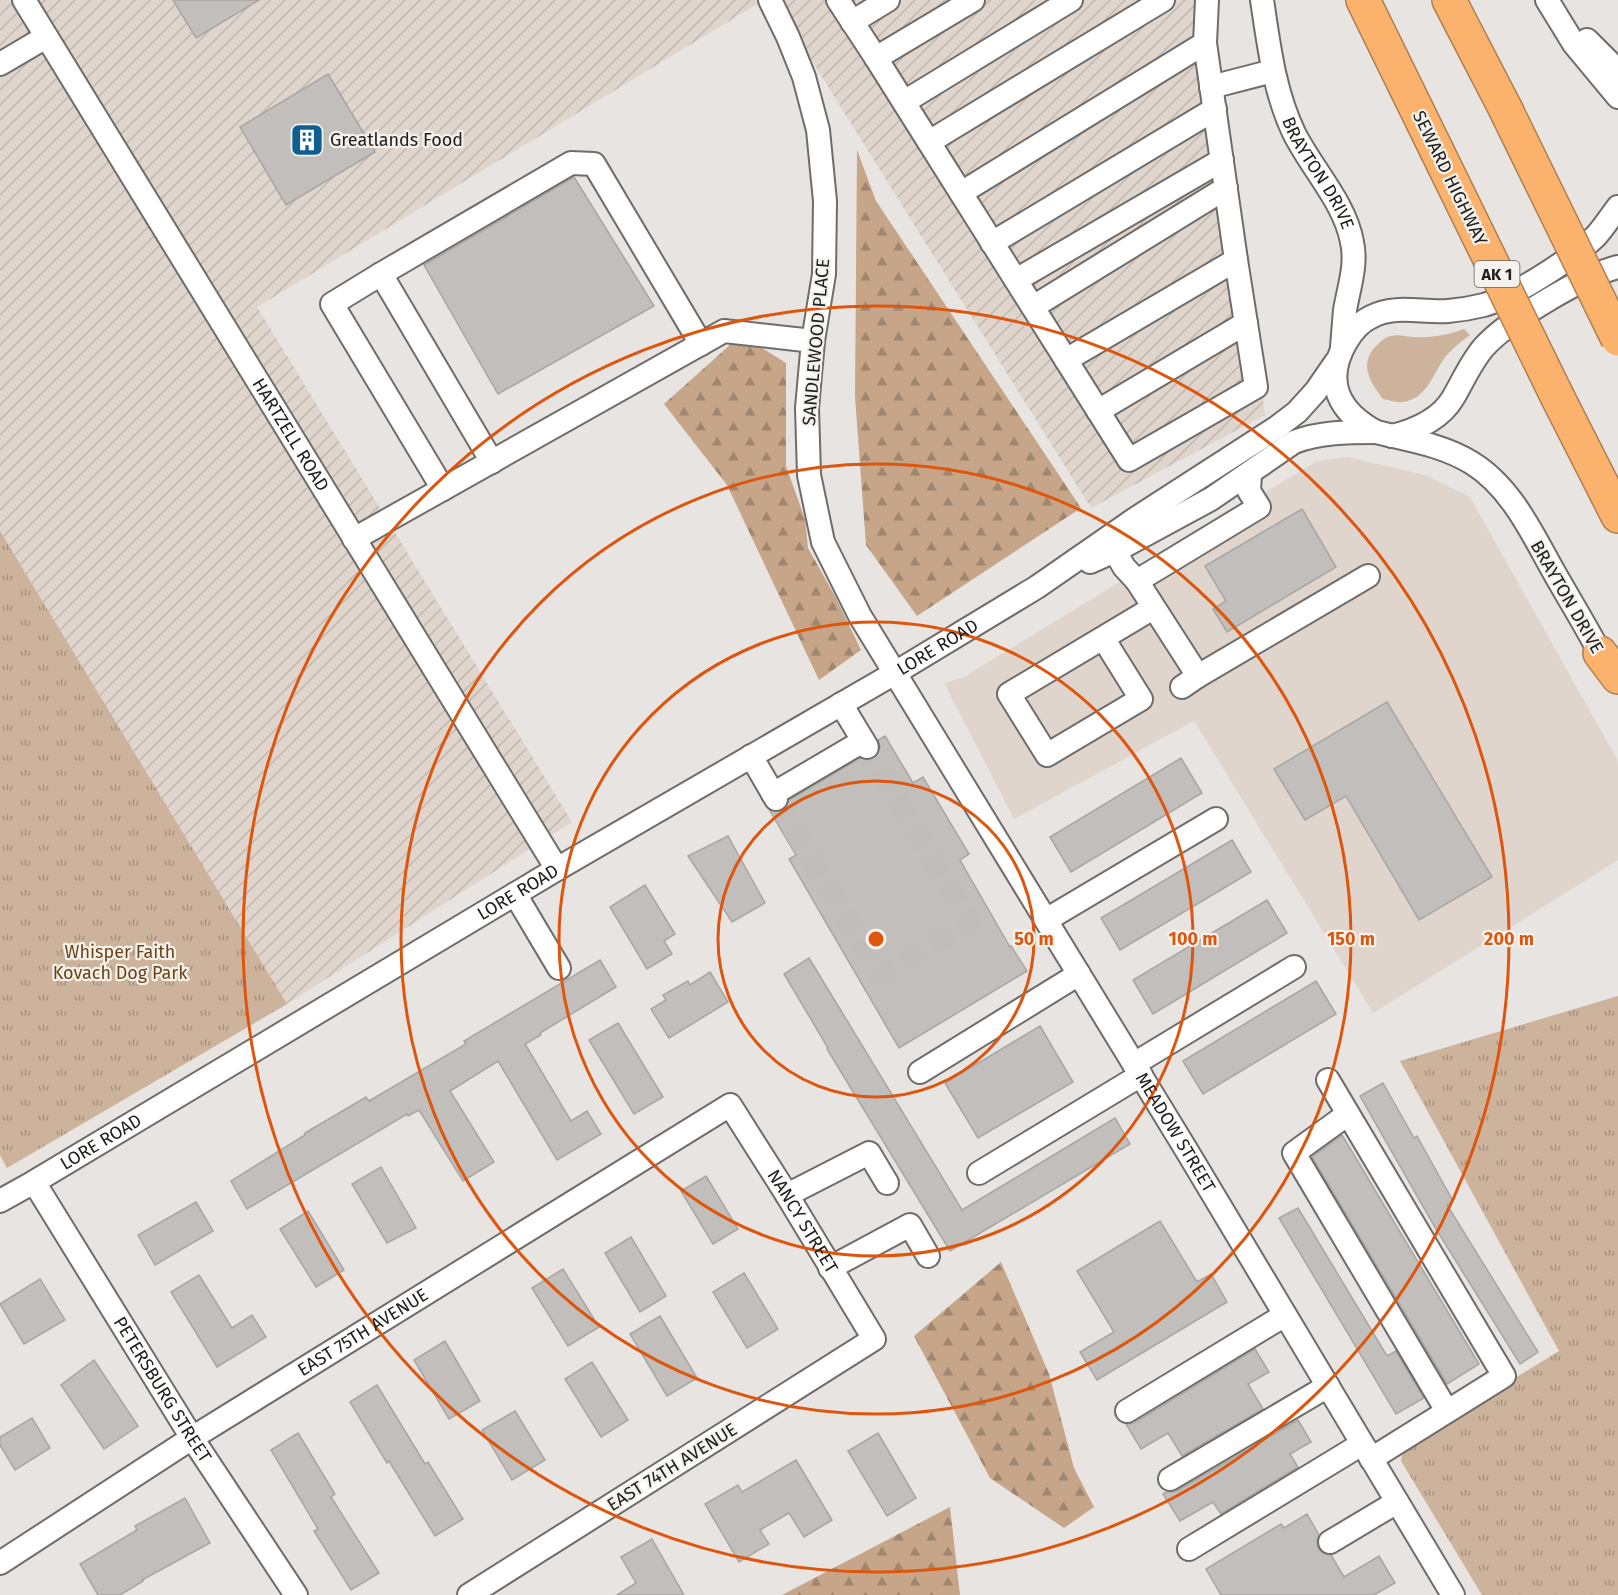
<svg xmlns="http://www.w3.org/2000/svg" width="1618" height="1595" font-family="'Fira Sans',sans-serif">
	<style>
		.built { fill: #dfd5cd }
		.industrial { fill: url(#industrial-furrows) }
		.grass { fill: #cdb39b }
		.forest { fill: url(#forest-firs) }
		.park { fill: url(#park-tufts) }
		.building { fill: #c1bebb; stroke: #a8a5a2; stroke-width: 1.5 }
		.lines { fill: none; stroke-linecap: round; stroke-linejoin: round }
		.minor-tunnel { stroke: #c0bdba; stroke-width: 22; stroke-dasharray: 22 11; stroke-linecap: butt }
		.minor-casing { stroke: #6f6c6a; stroke-width: 26 }
		.highway-casing { stroke: #ae7f51; stroke-width: 36 }
		.minor { stroke: #fff; stroke-width: 22 }
		.highway { stroke: #fab26c; stroke-width: 33 }
		.highway-bridge-casing { stroke: #ae7f51; stroke-width: 36; stroke-linecap: butt }
		.highway-bridge { stroke: #fab26c; stroke-width: 33 }
		.ring { fill: none; stroke: #de560d; stroke-width: 3 }
		.labels { text-anchor: middle; stroke-width: 4.5; stroke-linejoin: round; paint-order: stroke }
		.shield { fill: #f5f2ee; stroke: #615f5d; stroke-width: 1.5 }
		.shield-label { font-size: 16px; font-weight: bold; fill: #21201f }
		.poi-label { font-size: 18px; fill: #21201f; stroke: #f5f2ee; text-anchor: start }
		.street-label { font-size: 18px; fill: #21201f; stroke: #f5f2ee }
		.park-label { font-size: 18px; fill: #6e4212; stroke: #f5f2ee }
		.centre { fill: #de560d; stroke: #f5f2ee; stroke-width: 3 }
		.ring-label { font-size: 18px; text-anchor: middle; font-weight: bold; fill: #de560d; stroke: #f5f2ee; stroke-width: 4.5; stroke-linejoin: round; paint-order: stroke }
	</style>
	<defs>
		<pattern id="industrial-furrows" width="10" height="10" patternUnits="userSpaceOnUse" patternTransform="scale(1.5)"><rect width="10" height="10" fill="#dfd5cd"/><path d="M-1 1l2-2M0 10L10 0M9 11l2-2" fill="none" stroke="#bfb7b0"/></pattern>
		<pattern id="forest-firs" width="22" height="20" patternUnits="userSpaceOnUse" patternTransform="scale(1.5)"><rect width="22" height="20" fill="#c6a588"/><path d="M5 1l3.5 6h-7zM16 11l3.5 6h-7z" fill="#a0866f"/></pattern>
		<pattern id="park-tufts" width="24" height="20" patternUnits="userSpaceOnUse" patternTransform="scale(1.5)"><rect width="24" height="20" fill="#cdb39b"/><path d="M3 7l-1-3M5 7V3M7 7l1-3M15 17l-1-3M17 17v-4M19 17l1-3" fill="none" stroke="#a6917e"/></pattern>
	</defs>
	<rect width="100%" height="100%" fill="#e8e4e1"/>
	<path class="built" d="M 1348,457 L 1425,475 L 1470,497 L 1618,761 L 1618,860 L 1373,1013 L 1194,721 L 1014,819 L 944,683 L 964,677 L 1317,461 Z"/>
	<g class="industrial">
		<path d="M 0,0 L 764,0 L 257,307 L 572,822 L 287,1004 L 0,531 Z"/>
		<path d="M 774,0 L 1206,0 L 1265,415 L 1091,508 Z"/>
	</g>
	<path class="grass" d="M 1464,329 L 1470,335 C 1461,342 1449,351 1443,360 C 1432,377 1425,400 1402,402 C 1396,403 1389,400 1383,399 C 1371,383 1358,364 1376,346 C 1380,342 1385,337 1391,336 C 1398,334 1407,337 1414,337 C 1431,338 1448,335 1464,329 Z"/>
	<g class="forest">
		<path d="M 857,150 L 876,201 L 1081,508 L 917,616 L 866,545 L 855,397 Z"/>
		<path d="M 741,335 L 786,363 L 786,466 L 805,519 L 808,548 L 836,598 L 861,650 L 819,680 L 727,485 L 664,404 Z"/>
		<path d="M 1001,1262 L 1049,1374 L 1074,1468 L 1094,1507 L 1064,1528 L 990,1478 L 914,1336 Z"/>
		<path d="M 950,1507 L 960,1595 L 782,1595 Z"/>
	</g>
	<g class="park">
		<path d="M 0,531 L 287,1004 L 7,1168 L 0,1155 Z"/>
		<path d="M 1618,996 L 1618,1595 L 1482,1595 L 1401,1461 L 1404,1446 L 1559,1351 L 1400,1061 Z"/>
	</g>
	<g class="building">
		<path d="M 173,0 L 259,0 L 196,38 Z"/>
		<path d="M 328,74 L 375,152 L 286,205 L 240,127 Z"/>
		<path d="M 574,177 L 654,306 L 498,394 L 424,265 Z"/>
		<path d="M 1302,509 L 1336,567 L 1227,632 L 1213,609 L 1226,601 L 1205,566 Z"/>
		<path d="M 1387,702 L 1492,877 L 1419,920 L 1346,796 L 1305,820 L 1274,769 Z"/>
		<path d="M 885,736 L 913,783 L 923,777 L 969,854 L 960,860 L 1010,947 L 1011,946 L 1027,971 L 899,1048 L 789,859 L 796,855 L 770,811 L 777,812 L 783,810 L 787,806 L 789,800 L 860,758 L 868,760 L 874,758 L 879,753 L 880,747 L 878,740 Z"/>
		<path d="M 1181,758 L 1202,793 L 1071,872 L 1050,837 Z"/>
		<path d="M 728,836 L 765,903 L 732,922 L 688,856 Z"/>
		<path d="M 1232,840 L 1251,872 L 1120,950 L 1101,918 Z"/>
		<path d="M 645,885 L 675,934 L 664,941 L 672,954 L 647,969 L 610,907 Z"/>
		<path d="M 1267,900 L 1287,933 L 1153,1014 L 1133,980 Z"/>
		<path d="M 809,958 L 962,1210 L 1115,1118 L 1130,1144 L 950,1251 L 827,1049 L 828,1048 L 784,974 Z"/>
		<path d="M 600,960 L 616,987 L 540,1033 L 541,1035 L 525,1044 L 571,1121 L 587,1111 L 601,1134 L 557,1160 L 498,1061 L 450,1091 L 494,1162 L 463,1181 L 419,1110 L 408,1116 L 407,1114 L 247,1209 L 231,1181 L 305,1135 L 305,1133 L 366,1097 L 369,1101 L 466,1044 L 464,1041 Z"/>
		<path d="M 710,972 L 728,1002 L 669,1038 L 651,1009 L 666,1000 L 663,995 L 688,981 L 690,985 Z"/>
		<path d="M 1316,981 L 1336,1014 L 1203,1094 L 1183,1061 Z"/>
		<path d="M 618,1023 L 663,1097 L 634,1114 L 589,1040 Z"/>
		<path d="M 1040,1026 L 1073,1082 L 978,1138 L 945,1083 Z"/>
		<path d="M 1383,1083 L 1414,1138 L 1417,1136 L 1453,1201 L 1447,1205 L 1538,1352 L 1520,1364 L 1436,1229 L 1360,1096 Z"/>
		<path d="M 1342,1135 L 1479,1364 L 1447,1384 L 1312,1157 Z"/>
		<path d="M 381,1167 L 416,1228 L 387,1243 L 352,1184 Z"/>
		<path d="M 706,1176 L 738,1229 L 713,1244 L 681,1191 Z"/>
		<path d="M 196,1202 L 213,1231 L 155,1265 L 138,1235 Z"/>
		<path d="M 1298,1208 L 1387,1356 L 1396,1351 L 1424,1398 L 1396,1414 L 1279,1218 Z"/>
		<path d="M 308,1211 L 344,1270 L 316,1287 L 280,1229 Z"/>
		<path d="M 1160,1221 L 1197,1282 L 1211,1274 L 1227,1302 L 1097,1380 L 1080,1352 L 1114,1332 L 1077,1271 Z"/>
		<path d="M 631,1237 L 666,1296 L 640,1312 L 605,1253 Z"/>
		<path d="M 563,1269 L 599,1327 L 568,1346 L 532,1288 Z"/>
		<path d="M 744,1273 L 778,1329 L 747,1348 L 713,1292 Z"/>
		<path d="M 199,1275 L 232,1328 L 252,1315 L 266,1337 L 217,1367 L 171,1292 Z"/>
		<path d="M 40,1279 L 65,1320 L 24,1344 L 0,1304 Z"/>
		<path d="M 660,1316 L 697,1378 L 667,1396 L 630,1334 Z"/>
		<path d="M 445,1341 L 480,1401 L 449,1419 L 414,1360 Z"/>
		<path d="M 1255,1349 L 1269,1372 L 1248,1384 L 1263,1409 L 1182,1456 L 1168,1433 L 1141,1449 L 1126,1424 L 1134,1423 Z"/>
		<path d="M 94,1360 L 138,1426 L 104,1449 L 61,1385 Z"/>
		<path d="M 592,1362 L 628,1420 L 601,1437 L 565,1379 Z"/>
		<path d="M 377,1385 L 425,1464 L 428,1462 L 463,1519 L 435,1536 L 389,1461 L 387,1463 L 350,1402 Z"/>
		<path d="M 515,1411 L 545,1460 L 512,1480 L 482,1430 Z"/>
		<path d="M 32,1418 L 50,1448 L 15,1470 L 0,1445 L 0,1437 Z"/>
		<path d="M 1298,1420 L 1311,1442 L 1290,1454 L 1298,1467 L 1221,1514 L 1213,1502 L 1180,1521 L 1163,1494 L 1166,1492 L 1171,1492 L 1177,1491 Z"/>
		<path d="M 298,1433 L 335,1494 L 331,1497 L 379,1573 L 351,1590 L 314,1531 L 318,1529 L 271,1450 Z"/>
		<path d="M 878,1433 L 916,1498 L 887,1516 L 848,1451 Z"/>
		<path d="M 796,1460 L 832,1520 L 804,1537 L 789,1513 L 760,1530 L 769,1544 L 739,1562 L 705,1504 L 738,1485 L 742,1492 Z"/>
		<path d="M 185,1498 L 210,1543 L 142,1580 L 143,1581 L 120,1595 L 98,1595 L 80,1564 L 137,1530 L 135,1526 Z"/>
		<path d="M 1307,1514 L 1319,1535 L 1317,1542 L 1318,1548 L 1323,1553 L 1331,1555 L 1344,1577 L 1379,1556 L 1395,1583 L 1374,1595 L 1221,1595 L 1206,1569 L 1281,1524 L 1284,1528 Z"/>
		<path d="M 652,1539 L 684,1595 L 617,1595 L 636,1583 L 621,1557 Z"/>
	</g>
	<g class="lines">
		<path class="minor-tunnel" d="M 776,799 L 880,975 L 969,922 L 867,747"/>
		<g class="minor-casing">
			<g id="minor">
				<path id="s1" d="M 24,0 L 557,869"/>
				<path id="s2" d="M 770,0 L 788,37 L 804,77 L 818,130 L 825,201 L 824,274 L 813,341 L 807,408 L 809,475 L 823,542 L 860,616 L 1187,1151 L 1453,1595"/>
				<path d="M 838,0 L 876,58"/>
				<path d="M 973,0 L 876,58 L 1129,460 L 1256,387 L 1236,260 L 1205,43 L 1207,0"/>
				<path id="s3" d="M 1262,0 C 1269,46 1274,91 1294,133 C 1312,169 1345,203 1352,242 C 1357,265 1349,287 1345,310 C 1344,322 1343,335 1342,347"/>
				<path d="M 1547,0 L 1574,44 L 1618,97"/>
				<path d="M 852,22 L 888,0"/>
				<path d="M 1587,40 L 1618,71"/>
				<path d="M 0,64 L 46,37"/>
				<path d="M 1211,87 L 1273,71"/>
				<path d="M 904,102 L 1071,0"/>
				<path d="M 929,142 L 1163,0"/>
				<path d="M 961,193 L 1205,43"/>
				<path d="M 992,243 L 1215,109"/>
				<path d="M 381,274 L 492,462"/>
				<path d="M 1016,280 L 1222,160"/>
				<path d="M 1033,307 L 1226,188"/>
				<path d="M 1066,360 L 1236,260"/>
				<path d="M 1098,411 L 1246,323"/>
				<path d="M 1392,436 C 1416,430 1440,420 1453,398 C 1463,381 1471,362 1484,347 C 1507,321 1585,275 1618,267"/>
				<path d="M 443,489 L 332,304 L 381,274 L 571,163 L 594,164 L 701,344"/>
				<path d="M 354,539 L 724,331 L 813,341"/>
				<path d="M 1115,551 L 1124,567 L 1137,581 L 1198,676 L 1182,687"/>
				<path d="M 1090,562 L 1115,551 L 1211,499 L 1294,442 C 1320,432 1348,432 1376,432"/>
				<path d="M 1137,581 L 1259,507 L 1249,491 L 1250,473"/>
				<path d="M 1103,638 L 1141,699 L 1047,755 L 1009,694 L 1153,608"/>
				<path d="M 1606,665 C 1592,636 1575,609 1559,581 C 1535,540 1514,489 1472,463 C 1443,445 1409,440 1376,432 C 1339,412 1323,382 1346,342 C 1352,332 1360,322 1371,317 C 1395,304 1422,313 1448,311 C 1459,310 1472,308 1484,305 C 1515,296 1572,259 1596,236 C 1604,227 1611,216 1618,207"/>
				<path d="M 1198,676 L 1368,576"/>
				<path d="M 841,704 L 867,747"/>
				<path d="M 751,756 L 776,799"/>
				<path d="M 773,794 L 863,741"/>
				<path d="M 515,894 L 559,968"/>
				<path d="M 1046,920 L 1216,819"/>
				<path d="M 1134,1064 L 1294,967"/>
				<path d="M 920,1072 L 1079,974"/>
				<path d="M 1328,1080 L 1504,1376 L 1371,1459"/>
				<path d="M 1348,1114 L 1294,1153 L 1447,1411"/>
				<path d="M 979,1173 L 1141,1075"/>
				<path id="s4" d="M 34,1182 L 192,1438 L 296,1595"/>
				<path d="M 787,1195 L 869,1153 L 887,1183"/>
				<path id="s5" d="M 0,1201 L 34,1182 L 557,869 L 895,673 L 1037,587 L 1135,519 L 1276,428 L 1297,412 L 1316,391 L 1336,362"/>
				<path d="M 830,1268 L 910,1225 L 928,1256"/>
				<path d="M 1127,1411 L 1285,1315"/>
				<path d="M 1170,1479 L 1328,1386"/>
				<path d="M 1330,1542 L 1397,1502"/>
				<path d="M 1189,1549 L 1362,1444"/>
				<path id="s6" d="M 0,1563 L 192,1438 L 730,1105 L 787,1195 L 874,1339 L 469,1595"/>
			</g>
		</g>
		<g class="highway-casing">
			<g id="highway">
				<path d="M 1363,0 L 1436,149"/>
				<path d="M 1449,0 L 1505,108"/>
				<path d="M 1558,398 L 1618,516"/>
				<path d="M 1600,653 L 1618,677"/>
			</g>
		</g>
		<use href="#minor" class="minor"/>
		<use href="#highway" class="highway"/>
		<g class="highway-bridge-casing">
			<g id="highway-bridge">
				<path d="M 1505,108 L 1618,339"/>
				<path d="M 1436,149 L 1558,398"/>
			</g>
		</g>
		<use href="#highway-bridge" class="highway-bridge"/>
	</g>
	<g class="ring">
		<circle cx="876" cy="939" r="158"/>
		<circle cx="876" cy="939" r="317"/>
		<circle cx="876" cy="939" r="475"/>
		<circle cx="876" cy="939" r="633"/>
	</g>
	<defs>
		<g id="building-square" transform="scale(1.725)"><rect x="-9" y="-9" width="18" height="18" rx="4" fill="#0f5f92" stroke="#f5f2ee"/><path d="M-4-6H4V6H1V3H-1V6H-4ZM-2.5-4.3h1.7v1.8h-1.7ZM.8-4.3h1.7v1.8H.8ZM-2.5-1h1.7V.8h-1.7ZM.8-1h1.7V.8H.8Z" fill="#fff"/></g>
	</defs>
	<g fill-rule="evenodd">
		<use href="#building-square" x="307" y="140"/>
	</g>
	<g class="labels">
		<rect class="shield" x="1474.5" y="261" width="45" height="26" rx="4.5"/>
		<g class="shield-label">
			<text x="1497" y="280">AK 1</text>
		</g>
		<g class="poi-label">
			<text x="330" y="146">Greatlands Food</text>
		</g>
		<g class="street-label">
			<text dy="6" stroke="none"><textPath href="#s3" startOffset="184">BRAYTON DRIVE</textPath></text>
			<text transform="translate(1450 178) rotate(64)" y="6">SEWARD HIGHWAY</text>
			<text transform="translate(816 342) rotate(-85)" y="6">SANDLEWOOD PLACE</text>
			<text dy="6" stroke="none"><textPath href="#s1" startOffset="510">HARTZELL ROAD</textPath></text>
			<text transform="translate(1567 597) rotate(60)" y="6">BRAYTON DRIVE</text>
			<text dy="6" stroke="none"><textPath href="#s5" startOffset="1089">LORE ROAD</textPath></text>
			<text dy="6" stroke="none"><textPath href="#s5" startOffset="603">LORE ROAD</textPath></text>
			<text dy="6" stroke="none"><textPath href="#s2" startOffset="1242">MEADOW STREET</textPath></text>
			<text dy="6" stroke="none"><textPath href="#s5" startOffset="117">LORE ROAD</textPath></text>
			<text dy="6" stroke="none"><textPath href="#s6" startOffset="999">NANCY STREET</textPath></text>
			<text dy="6" stroke="none"><textPath href="#s6" startOffset="430">EAST 75TH AVENUE</textPath></text>
			<text dy="6" stroke="none"><textPath href="#s4" startOffset="244">PETERSBURG STREET</textPath></text>
			<text transform="translate(672 1467) rotate(-32)" y="6">EAST 74TH AVENUE</text>
		</g>
		<g class="park-label">
			<text x="120" y="958">Whisper Faith<tspan x="120" dy="21">Kovach Dog Park</tspan></text>
		</g>
	</g>
	<circle cx="876" cy="939" r="9" class="centre"/>
	<g class="ring-label">
		<text x="1034" y="945">50 m</text>
		<text x="1193" y="945">100 m</text>
		<text x="1351" y="945">150 m</text>
		<text x="1509" y="945">200 m</text>
	</g>
</svg>
